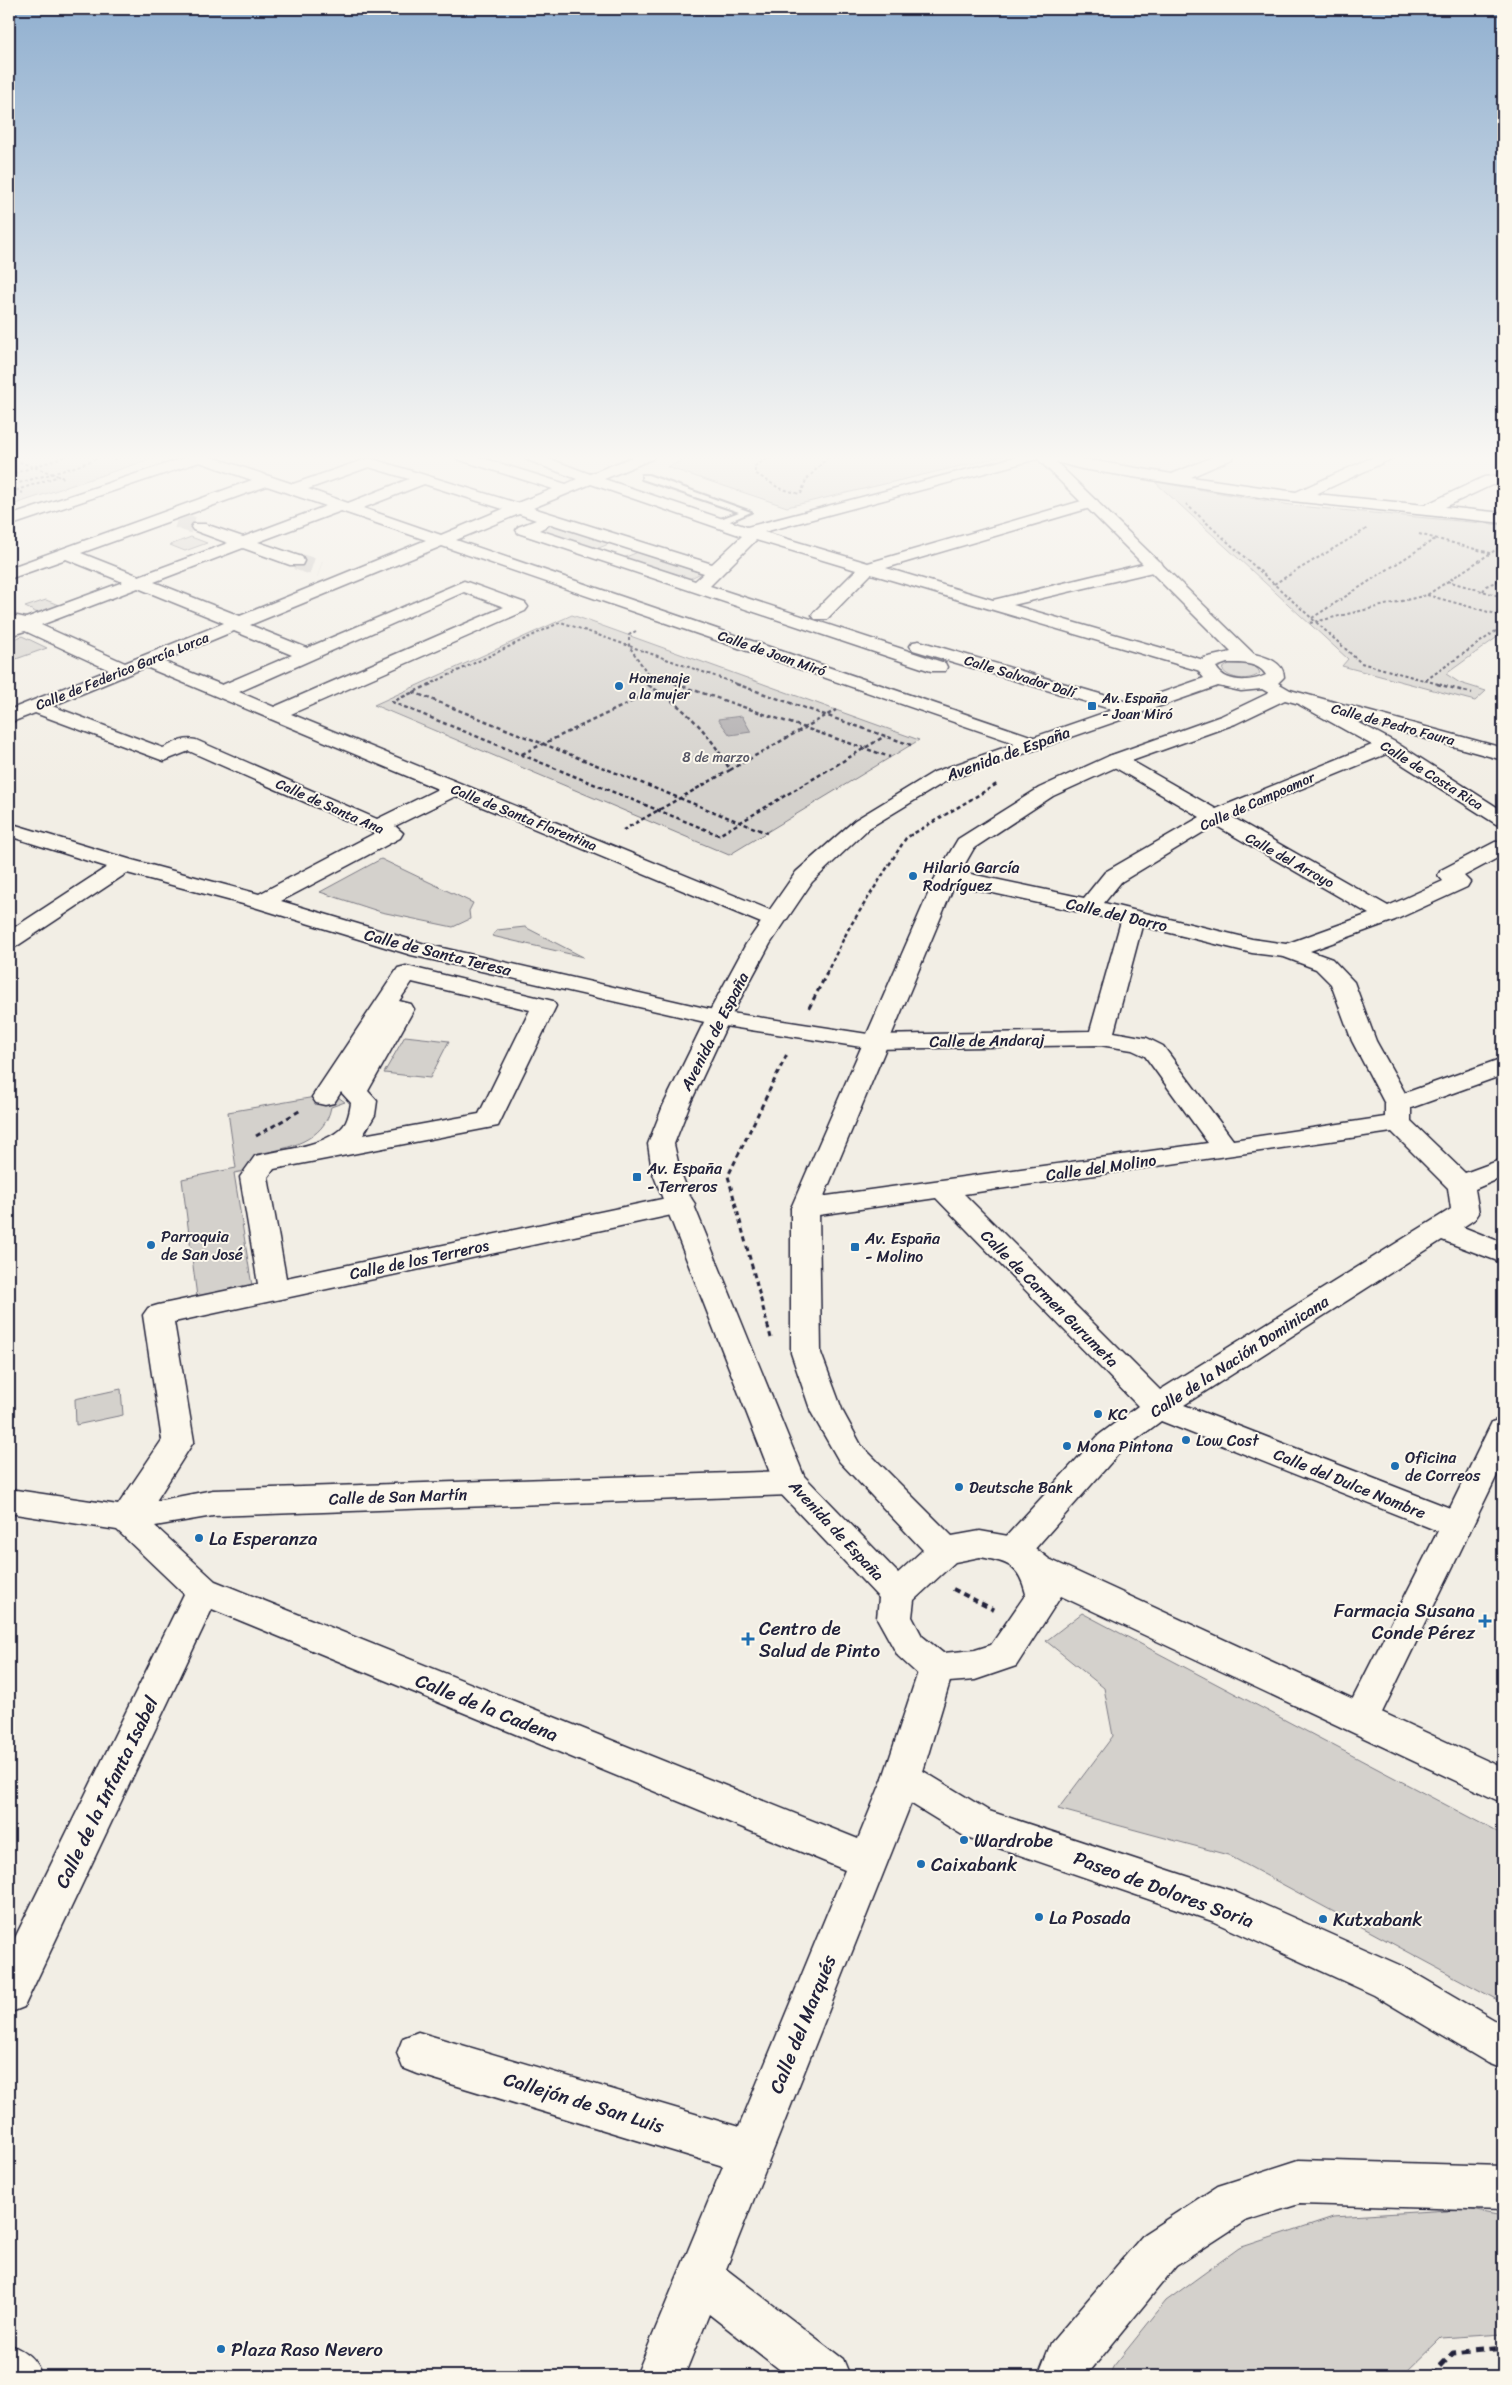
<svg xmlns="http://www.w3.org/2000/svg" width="1512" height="2385" font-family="Sriracha,sans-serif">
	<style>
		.green { fill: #d4d1cc; stroke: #7b7a84 }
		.water { fill: #aeabad; stroke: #76747f }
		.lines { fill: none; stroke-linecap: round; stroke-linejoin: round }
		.street-tunnel { stroke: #c8c5c3; stroke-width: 17; stroke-dasharray: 17 8; stroke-linecap: butt }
		.lane-casing { stroke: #22223b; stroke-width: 4 }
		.street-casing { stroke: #22223b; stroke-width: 3 }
		.secondary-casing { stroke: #22223b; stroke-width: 3 }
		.path-far4 { stroke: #22223b; stroke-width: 2; stroke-dasharray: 3 2.5; stroke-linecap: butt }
		.path-far3 { stroke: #22223b; stroke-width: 2.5; stroke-dasharray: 4 3; stroke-linecap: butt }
		.path-far2 { stroke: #22223b; stroke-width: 3; stroke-dasharray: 5 4; stroke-linecap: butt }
		.path-far1 { stroke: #22223b; stroke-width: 4; stroke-dasharray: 6 4.5; stroke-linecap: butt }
		.path { stroke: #22223b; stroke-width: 5; stroke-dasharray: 8 5.5; stroke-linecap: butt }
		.lane { fill: #fbf7ec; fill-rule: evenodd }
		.street { fill: #fbf7ec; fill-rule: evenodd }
		.secondary { fill: #fbf7ec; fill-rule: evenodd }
		.poi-dot { fill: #1f6fb2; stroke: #fbf7ec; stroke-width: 2 }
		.labels { text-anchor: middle; stroke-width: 4; stroke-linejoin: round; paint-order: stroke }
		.far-street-label { font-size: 14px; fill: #22223b; stroke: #fbf7ec }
		.far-poi-label { font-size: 14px; fill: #22223b; stroke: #fbf7ec; text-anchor: start }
		.far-park-label { font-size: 14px; fill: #575766; stroke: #fbf7ec }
		.street-label { font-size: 16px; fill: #22223b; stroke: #fbf7ec }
		.poi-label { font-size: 16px; fill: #22223b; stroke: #fbf7ec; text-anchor: start }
		.near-poi-label { font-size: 19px; fill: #22223b; stroke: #fbf7ec; text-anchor: start }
		.near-street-label { font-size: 19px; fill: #22223b; stroke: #fbf7ec }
	</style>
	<rect width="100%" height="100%" fill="#f2eee5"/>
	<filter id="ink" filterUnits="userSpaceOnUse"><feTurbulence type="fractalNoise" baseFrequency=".02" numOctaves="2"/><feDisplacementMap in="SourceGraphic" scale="10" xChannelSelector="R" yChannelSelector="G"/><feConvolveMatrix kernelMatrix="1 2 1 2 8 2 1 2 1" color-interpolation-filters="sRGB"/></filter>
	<g filter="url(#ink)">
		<g class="green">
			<path d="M 9,456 L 160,456 L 9,506 Z"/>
			<path d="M 693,456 L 1003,456 L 787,507 L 667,467 Z"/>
			<path d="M 1155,482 L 1297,506 L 1503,525 L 1503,633 L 1446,674 L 1460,683 L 1486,691 L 1475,701 L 1342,666 L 1348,659 Z"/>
			<path d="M 550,523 L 611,543 L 594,550 L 533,530 Z"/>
			<path d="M 191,537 L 207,543 L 185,551 L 170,545 Z"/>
			<path d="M 638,552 L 701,573 L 685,581 L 621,559 Z"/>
			<path d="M 46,600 L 61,606 L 40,614 L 25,607 Z"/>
			<path d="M 572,615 L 919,740 L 729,855 L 374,705 Z"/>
			<path d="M 22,636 L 47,648 L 16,659 L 9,656 L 9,641 Z"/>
			<path d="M 1230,663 L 1248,664 L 1257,668 L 1260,673 C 1250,682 1229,680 1222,669 Z"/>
			<path d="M 381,859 L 473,903 L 469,911 L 470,919 L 453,927 L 381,912 L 320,892 Z"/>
			<path d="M 525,927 L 583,957 L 492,936 L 497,930 Z"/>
			<path d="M 405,1036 L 449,1041 L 430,1078 L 384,1073 Z"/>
			<path d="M 315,1097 L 338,1097 L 345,1102 L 331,1107 C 325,1141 287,1149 257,1154 L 258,1161 L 250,1170 L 234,1173 L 252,1286 L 197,1297 L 182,1179 L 236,1168 L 228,1112 Z"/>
			<path d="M 121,1389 L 123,1415 L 76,1425 L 75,1399 Z"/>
			<path d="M 1082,1613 L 1503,1835 L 1503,2003 L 1228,1855 L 1058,1809 L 1113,1736 L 1104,1688 L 1046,1641 Z"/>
			<path d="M 1465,2209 L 1503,2216 L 1503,2334 L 1441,2338 L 1402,2376 L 1109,2376 L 1113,2367 L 1166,2301 L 1239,2248 L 1333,2217 Z"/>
		</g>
		<path class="water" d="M 742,716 L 751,732 L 730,735 L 718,719 Z"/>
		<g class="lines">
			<g class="street-tunnel">
				<path d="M 177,520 L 199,527"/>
				<path d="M 296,561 L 320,569"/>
			</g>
			<g class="lane-casing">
				<path id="lane" d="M 642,475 L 648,475 L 751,512 L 721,525 L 715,525 L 715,521 L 739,512 L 642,479 Z"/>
			</g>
			<g class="street-casing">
				<g id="street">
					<path d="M 193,456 L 209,456 L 293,484 L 369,458 L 517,503 L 553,489 L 457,459 L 455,456 L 476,456 L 566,484 L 577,479 L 525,459 L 523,456 L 542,456 L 590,474 L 635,456 L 654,456 L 652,459 L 604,479 L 747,527 L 1019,456 L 1065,456 L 1172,474 L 1215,456 L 1234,456 L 1232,459 L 1191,477 L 1296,492 L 1375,456 L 1393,456 L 1391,459 L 1316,494 L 1425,505 L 1484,477 L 1503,475 L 1503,485 L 1492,485 L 1445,507 L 1503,513 L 1503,523 L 1272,499 L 1082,469 L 1041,458 L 764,532 L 868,563 L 1085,500 L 1097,500 L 1099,503 L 1097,506 L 886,568 L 993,600 L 1155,561 L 1161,562 L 1163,566 L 1161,570 L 1013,605 L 1214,663 L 1216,667 L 1214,671 L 1207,673 L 871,574 L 827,619 L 815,619 L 812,615 L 815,611 L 856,570 L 756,540 L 710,586 L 945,663 L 947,667 L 945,671 L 931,671 L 518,533 L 516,530 L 518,527 L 536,520 L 519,514 L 456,540 L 1039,739 L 1042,743 L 1039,747 L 1032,749 L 442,546 L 250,625 L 307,648 L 464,581 L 525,603 L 528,607 L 525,611 L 291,714 L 782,915 L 785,920 L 782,925 L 774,927 L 766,925 L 456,796 L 395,826 L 403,833 L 400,838 L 281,901 L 425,944 L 718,1011 L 874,1035 L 1090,1031 L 1121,921 L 947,883 L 939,881 L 936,876 L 939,871 L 947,869 L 1084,898 L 1105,872 L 1200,817 L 1109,764 L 1106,760 L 1109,756 L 1116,754 L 1123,756 L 1216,809 L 1372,745 L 1300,705 L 1297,701 L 1300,697 L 1307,695 L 1395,742 L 1503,811 L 1503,826 L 1496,824 L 1386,754 L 1232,817 L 1388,906 L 1443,881 L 1438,875 L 1441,870 L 1495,842 L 1503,841 L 1503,855 L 1464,876 L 1470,882 L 1467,887 L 1395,920 L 1310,951 L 1332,959 L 1354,982 L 1376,1041 L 1405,1093 L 1503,1058 L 1503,1075 L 1411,1108 L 1411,1121 L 1465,1173 L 1503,1159 L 1503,1177 L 1475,1189 L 1479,1213 L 1475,1219 L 1463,1227 L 1503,1243 L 1503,1263 L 1442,1240 L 1184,1405 L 1450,1508 L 1492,1422 L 1503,1418 L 1503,1463 L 1374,1729 L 1361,1734 L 1348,1729 L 1343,1718 L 1438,1531 L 1161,1421 L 1121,1451 L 1026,1559 L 1014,1563 L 1002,1559 L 997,1550 L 1002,1541 L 1099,1435 L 1138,1406 L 936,1198 L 805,1217 L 795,1214 L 791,1208 L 795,1202 L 805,1199 L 1208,1143 L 1145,1056 L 1132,1050 L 1100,1045 L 874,1049 L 718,1025 L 411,955 L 254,907 L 127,873 L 17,946 L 9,948 L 9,931 L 107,867 L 9,836 L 9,823 L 132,860 L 259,894 L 375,833 L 189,751 L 164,761 L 35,713 L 9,723 L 9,710 L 109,670 L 25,631 L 9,636 L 10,624 L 9,620 L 11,617 L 17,616 L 26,618 L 123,582 L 66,559 L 9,579 L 9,568 L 252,480 L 194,460 ZM 369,467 L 409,479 L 348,503 L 308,489 ZM 424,484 L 503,509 L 441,535 L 363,508 ZM 591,484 L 742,536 L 712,564 L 533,508 ZM 267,486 L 326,506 L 243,537 L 205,524 L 193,524 L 191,527 L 193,530 L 228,543 L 139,576 L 81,553 ZM 341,511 L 426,540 L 240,616 L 154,582 L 243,548 L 290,565 L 302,565 L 304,561 L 302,557 L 258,542 ZM 551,524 L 704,573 L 695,581 L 539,530 ZM 138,588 L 224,623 L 125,663 L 41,625 ZM 464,592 L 504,607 L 274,707 L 239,692 ZM 234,631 L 292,655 L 222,685 L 162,661 ZM 146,667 L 438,789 L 377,819 L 196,740 C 184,737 174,743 163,748 L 52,706 ZM 1215,825 L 1369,914 L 1286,944 L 1252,939 L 1104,903 L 1121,882 ZM 1142,926 L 1252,953 L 1284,957 L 1316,969 L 1331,984 L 1352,1041 L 1385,1104 L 1385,1117 L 1233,1140 L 1163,1046 L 1147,1038 L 1114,1032 ZM 1392,1132 L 1448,1188 L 1451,1209 L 1160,1390 L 964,1194 Z"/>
					<path d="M 919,641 L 1141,706 L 1144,710 L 1141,714 L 1134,716 L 1127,714 L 913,650 L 910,646 L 913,642 Z"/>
					<path d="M 406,966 L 553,1001 L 556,1006 L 498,1126 L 274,1169 L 268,1177 L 286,1278 L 681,1195 L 691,1198 L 695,1204 L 691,1210 L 681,1213 L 174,1322 L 194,1441 L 156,1501 L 213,1490 L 790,1471 L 801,1474 L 806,1483 L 801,1492 L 790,1495 L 213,1516 L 155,1526 L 215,1581 L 858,1839 L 883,1778 L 923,1657 L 936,1653 L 949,1657 L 954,1668 L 921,1778 L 726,2269 L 843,2359 L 850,2376 L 788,2376 L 709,2314 L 684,2376 L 636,2376 L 723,2166 L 418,2074 L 403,2068 L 397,2053 L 403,2038 L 418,2032 L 739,2127 L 845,1870 L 212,1609 L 24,2007 L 9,2013 L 9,1950 L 184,1594 L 117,1530 L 9,1513 L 9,1489 L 118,1505 L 162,1440 L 143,1315 L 148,1308 L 158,1305 L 258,1284 L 240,1177 L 255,1156 C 280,1150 333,1146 346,1122 C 349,1116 350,1109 351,1103 L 341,1092 L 334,1103 L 325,1105 L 316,1103 L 312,1097 L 398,968 ZM 412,982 L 530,1010 L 479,1114 L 363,1135 L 375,1115 L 377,1101 L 368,1091 L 414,1009 L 411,1004 L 399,1001 Z"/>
					<path d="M 1299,2160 L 1503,2166 L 1503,2210 L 1299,2204 L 1245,2221 L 1176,2266 L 1086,2376 L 1038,2376 L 1051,2343 L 1144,2234 L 1218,2186 Z"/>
					<path d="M 9,2344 C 27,2352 35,2358 42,2376 L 9,2376 Z"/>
				</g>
			</g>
			<g class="secondary-casing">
				<g id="secondary">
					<path d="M 190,456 L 210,456 L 208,459 L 9,526 L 9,516 Z"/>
					<path d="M 1035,456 L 1050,456 L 1254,654 C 1266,657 1284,662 1284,677 L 1278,683 L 1290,690 L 1503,748 L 1503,760 L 1285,700 L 1235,724 L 1123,764 L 1053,796 L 974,848 L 958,876 L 819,1208 L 821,1353 L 843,1412 L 861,1445 L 952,1536 L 980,1531 L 1014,1537 L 1026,1541 L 1049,1559 L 1503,1768 L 1503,1803 L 1061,1596 L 1016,1666 L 975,1680 L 936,1683 L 923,1679 L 898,1656 L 877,1618 L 879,1598 L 779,1492 L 774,1483 L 652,1171 L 648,1144 L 663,1106 L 706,1018 L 746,944 L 796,872 L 855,820 L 934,772 L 1204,678 L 1199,672 L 1198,667 L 1204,658 L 1231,652 ZM 1227,663 C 1240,663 1259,662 1266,675 C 1252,682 1225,684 1216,667 ZM 1218,686 L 1241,691 L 1262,689 L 1269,693 L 1221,716 L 1109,756 L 1039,788 L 958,839 L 936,876 L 791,1208 L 791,1353 L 811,1412 L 839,1461 L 923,1550 L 898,1573 L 804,1476 L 680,1171 L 674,1144 L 689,1106 L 730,1018 L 770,944 L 812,882 L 869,828 L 948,780 ZM 980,1557 C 1008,1562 1019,1565 1026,1594 L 991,1645 L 975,1650 L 943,1653 L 922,1636 L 912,1617 L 914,1600 L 955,1562 Z"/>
					<path d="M 902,1762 L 915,1766 L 989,1811 L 1235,1892 L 1404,1967 L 1503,2025 L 1503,2069 L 1488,2063 L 1374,1995 L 1212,1921 L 964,1836 L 889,1790 L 883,1778 L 889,1766 Z"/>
				</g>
			</g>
			<g class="path-far4">
				<path d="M 103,456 L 117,460"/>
				<path d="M 783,456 L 765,460 L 755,466 L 755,473 L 779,488 L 800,494"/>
				<path d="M 9,458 L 64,478"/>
				<path d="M 113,458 L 122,456"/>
				<path d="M 9,475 L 67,456"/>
				<path d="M 9,486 C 40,476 73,470 102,456"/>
				<path d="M 23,493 L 17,490 L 59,476"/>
				<path d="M 801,494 L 806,480 L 829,456"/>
				<path d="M 1186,504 L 1361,663 L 1442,685"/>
				<path d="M 1419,534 L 1490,553"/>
				<path d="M 1447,581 L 1503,597"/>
				<path d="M 1274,584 L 1368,528"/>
				<path d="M 1483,591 L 1486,586 L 1503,579"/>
				<path d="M 1427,595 L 1503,616"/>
				<path d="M 1312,618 L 1435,539"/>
				<path d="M 1310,623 L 1427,595 L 1503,545"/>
				<path d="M 636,631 L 629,635 L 629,646 L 648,674 L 643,682 L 648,685"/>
				<path d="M 648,674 L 680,685"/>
				<path d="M 1426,680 L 1503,626"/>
				<path d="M 428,685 L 561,622 L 740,685"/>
			</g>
			<g class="path-far3">
				<path d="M 431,684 L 392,702 L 719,835 L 885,736"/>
				<path d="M 676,684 L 890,757"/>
				<path d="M 736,684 L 911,745"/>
				<path d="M 1437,684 L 1472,693"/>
				<path d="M 413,692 L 767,833"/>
				<path d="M 522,754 L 656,690"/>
				<path d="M 730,770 L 836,710"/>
				<path d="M 623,830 L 730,770 C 709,732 683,705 646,684"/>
				<path d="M 826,974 L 849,928 L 906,838 L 997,784"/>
			</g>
			<g class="path-far2">
				<path d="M 809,1008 L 827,973"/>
				<path d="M 256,1136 L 301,1110"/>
				<path d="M 771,1338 L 728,1176 L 787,1054"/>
			</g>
			<path class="path-far1" d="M 953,1589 L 994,1610"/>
			<path class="path" d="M 1431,2376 L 1453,2353 L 1503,2348"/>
			<use href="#lane" class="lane"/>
			<use href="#street" class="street"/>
			<use href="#secondary" class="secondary"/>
		</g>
	</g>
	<linearGradient id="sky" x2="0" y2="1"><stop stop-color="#91b0d0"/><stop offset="0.58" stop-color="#f9f7f3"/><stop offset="1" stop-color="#f9f7f3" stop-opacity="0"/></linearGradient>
	<rect width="1512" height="789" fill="url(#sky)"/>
	<g class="poi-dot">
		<circle cx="619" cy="686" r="5"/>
		<rect x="1087" y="701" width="10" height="10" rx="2.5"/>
		<circle cx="913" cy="876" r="5"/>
		<rect x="632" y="1172" width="10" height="10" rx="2.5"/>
		<circle cx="151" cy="1245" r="5"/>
		<rect x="850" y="1242" width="10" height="10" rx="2.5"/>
		<circle cx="1098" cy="1414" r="5"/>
		<circle cx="1186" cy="1440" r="5"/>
		<circle cx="1067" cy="1446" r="5"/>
		<circle cx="1395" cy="1466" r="5"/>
		<circle cx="959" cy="1487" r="5"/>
		<circle cx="199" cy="1538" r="5"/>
		<path d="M1482.5 1613.5h5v5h5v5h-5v5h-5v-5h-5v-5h5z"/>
		<path d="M745.5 1631.5h5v5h5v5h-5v5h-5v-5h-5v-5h5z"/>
		<circle cx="964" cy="1840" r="5"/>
		<circle cx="921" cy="1864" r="5"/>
		<circle cx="1039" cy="1917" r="5"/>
		<circle cx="1323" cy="1919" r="5"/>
		<circle cx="221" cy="2349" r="5"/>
	</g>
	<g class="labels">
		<g class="far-street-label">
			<text transform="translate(772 653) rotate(19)" y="5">Calle de Joan Miró</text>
			<text transform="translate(122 671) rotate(-22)" y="5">Calle de Federico García Lorca</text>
			<text transform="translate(1020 676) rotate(17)" y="5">Calle Salvador Dalí</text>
			<text transform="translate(1393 724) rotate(15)" y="5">Calle de Pedro Faura</text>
			<text transform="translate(1432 775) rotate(32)" y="5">Calle de Costa Rica</text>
			<text transform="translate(1257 801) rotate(-24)" y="5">Calle de Campoamor</text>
			<text transform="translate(330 806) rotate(24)" y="5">Calle de Santa Ana</text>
			<text transform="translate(524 817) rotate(22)" y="5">Calle de Santa Florentina</text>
			<text transform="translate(1290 860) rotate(29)" y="5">Calle del Arroyo</text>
		</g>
		<g class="far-poi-label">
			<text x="629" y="683">Homenaje<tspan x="629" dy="16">a la mujer</tspan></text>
			<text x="1102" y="703">Av. España<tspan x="1102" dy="16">- Joan Miró</tspan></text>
		</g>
		<g class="far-park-label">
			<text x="716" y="762">8 de marzo</text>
		</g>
		<g class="street-label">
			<text transform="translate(1008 753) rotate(-20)" y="6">Avenida de España</text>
			<text transform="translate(1117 914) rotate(13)" y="6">Calle del Darro</text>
			<text transform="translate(438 952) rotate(14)" y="6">Calle de Santa Teresa</text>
			<text transform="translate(714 1031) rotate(-63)" y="6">Avenida de España</text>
			<text transform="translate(987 1040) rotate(-1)" y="6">Calle de Andaraj</text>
			<text transform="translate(1101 1167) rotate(-8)" y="6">Calle del Molino</text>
			<text transform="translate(419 1259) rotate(-12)" y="6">Calle de los Terreros</text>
			<text transform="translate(1050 1298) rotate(45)" y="6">Calle de Carmen Gurumeta</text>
			<text transform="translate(1239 1356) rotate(-33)" y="6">Calle de la Nación Dominicana</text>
			<text transform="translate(1350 1483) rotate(22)" y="6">Calle del Dulce Nombre</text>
			<text transform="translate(398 1496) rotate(-2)" y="6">Calle de San Martín</text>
			<text transform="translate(837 1530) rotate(47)" y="6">Avenida de España</text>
		</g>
		<g class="poi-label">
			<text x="923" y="873">Hilario García<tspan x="923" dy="18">Rodríguez</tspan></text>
			<text x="647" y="1174">Av. España<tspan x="647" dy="18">- Terreros</tspan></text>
			<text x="161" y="1242">Parroquia<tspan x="161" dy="18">de San José</tspan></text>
			<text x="865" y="1244">Av. España<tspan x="865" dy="18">- Molino</tspan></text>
			<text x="1108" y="1420">KC</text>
			<text x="1196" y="1446">Low Cost</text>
			<text x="1077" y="1452">Mona Pintona</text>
			<text x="1405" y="1463">Oficina<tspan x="1405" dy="18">de Correos</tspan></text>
			<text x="969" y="1493">Deutsche Bank</text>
		</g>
		<g class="near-poi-label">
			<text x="209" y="1545">La Esperanza</text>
			<text x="1475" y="1617" text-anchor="end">Farmacia Susana<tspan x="1475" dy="22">Conde Pérez</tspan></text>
			<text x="759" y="1635">Centro de<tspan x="759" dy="22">Salud de Pinto</tspan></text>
			<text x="974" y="1847">Wardrobe</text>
			<text x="931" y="1871">Caixabank</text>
			<text x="1049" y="1924">La Posada</text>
			<text x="1333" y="1926">Kutxabank</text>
			<text x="231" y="2356">Plaza Raso Nevero</text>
		</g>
		<g class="near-street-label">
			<text transform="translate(487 1707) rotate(22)" y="7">Calle de la Cadena</text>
			<text transform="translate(106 1792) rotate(-64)" y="7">Calle de la Infanta Isabel</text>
			<text transform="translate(1164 1889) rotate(20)" y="7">Paseo de Dolores Soria</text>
			<text transform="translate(802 2024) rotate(-68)" y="7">Calle del Marqués</text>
			<text transform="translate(584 2102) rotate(17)" y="7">Callejón de San Luis</text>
		</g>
	</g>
	<rect width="1512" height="2385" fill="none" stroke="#fbf7ec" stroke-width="30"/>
	<rect x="15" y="15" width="1482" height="2355" fill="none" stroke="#22223b" stroke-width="2" filter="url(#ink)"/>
</svg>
